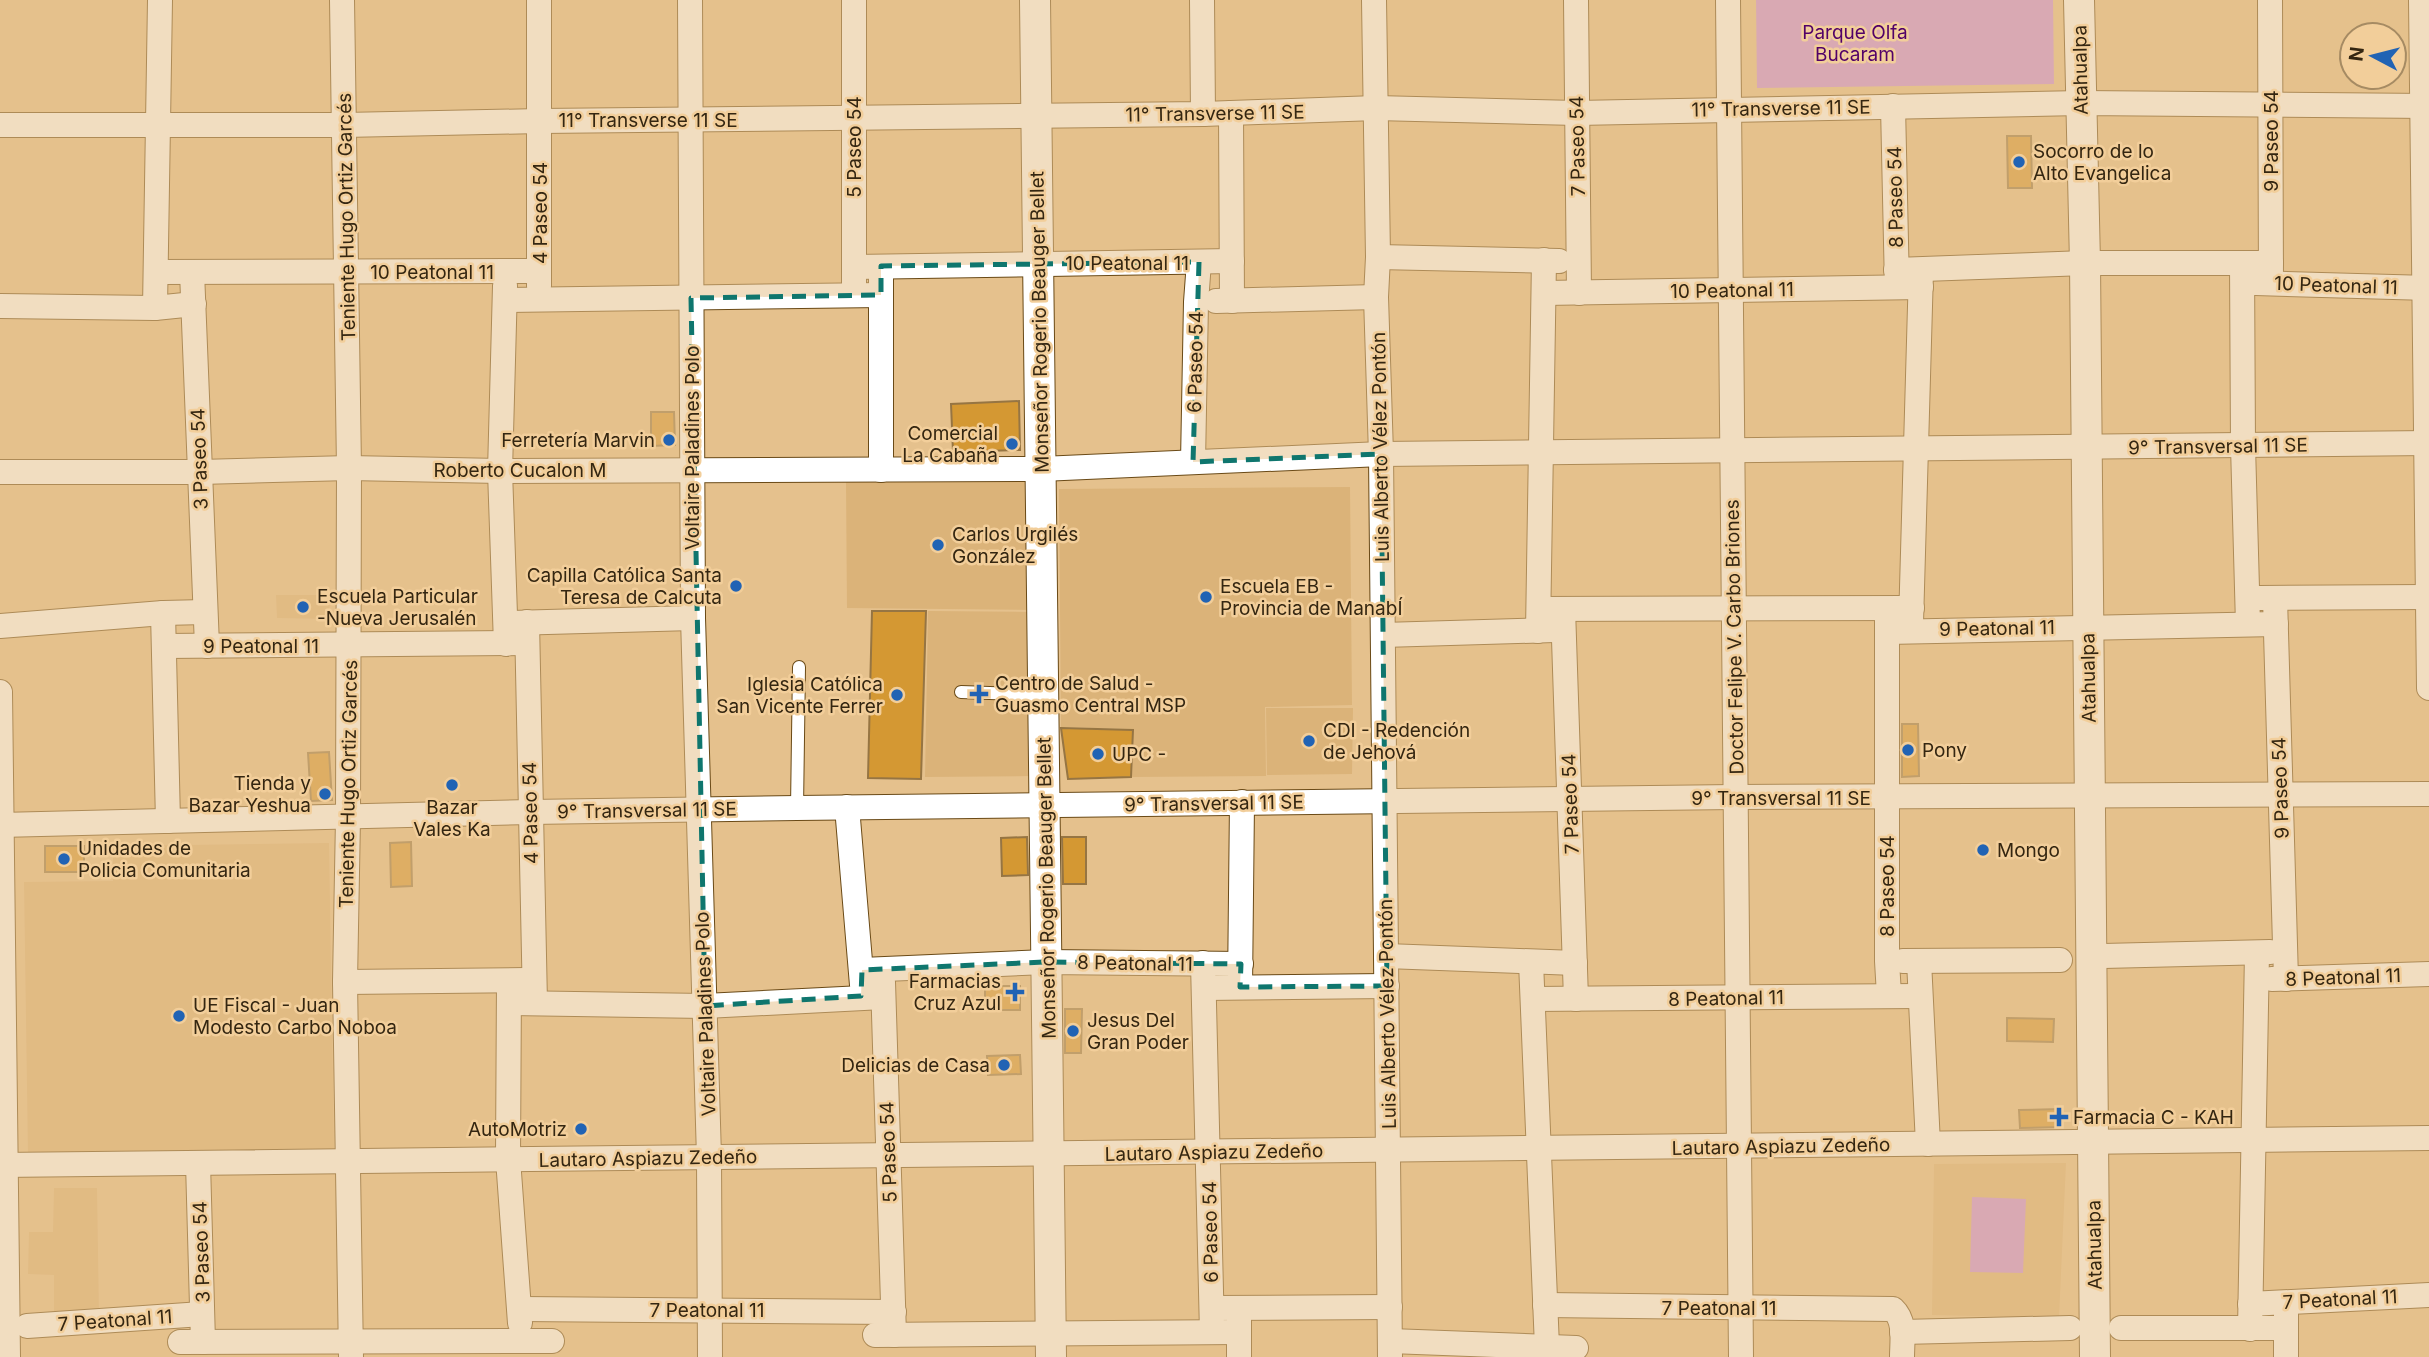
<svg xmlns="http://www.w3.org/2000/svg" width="2429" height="1357" font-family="Inter,sans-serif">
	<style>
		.built { fill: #dbb379 }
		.green { fill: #ca8de2 }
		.building { fill: #d49833; stroke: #967543; stroke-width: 2 }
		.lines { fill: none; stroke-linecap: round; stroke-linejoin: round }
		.service-casing { stroke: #6a4a17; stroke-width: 14 }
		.minor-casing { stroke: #6a4a17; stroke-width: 26 }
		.tertiary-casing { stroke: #6a4a17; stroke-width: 32 }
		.service { stroke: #fff; stroke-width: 12 }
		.minor { stroke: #fff; stroke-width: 24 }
		.tertiary { stroke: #fff; stroke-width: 30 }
		.marked { fill: none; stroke: #0f766e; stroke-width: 5; stroke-dasharray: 14 9; stroke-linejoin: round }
		.poi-dot { fill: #2163b4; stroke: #f2ce9a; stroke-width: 2.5 }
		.labels { text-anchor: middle; stroke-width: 5; stroke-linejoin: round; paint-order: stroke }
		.park-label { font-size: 19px; fill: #510168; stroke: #f2ce9a }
		.street-label { font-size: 19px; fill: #342611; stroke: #f2ce9a }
		.poi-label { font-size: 19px; fill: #342611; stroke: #f2ce9a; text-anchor: start }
	</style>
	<rect width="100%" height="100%" fill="#e5c18d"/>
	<g class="built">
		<path d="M 1029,481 L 1032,610 L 847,608 L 846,482 Z"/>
		<path d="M 1350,487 L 1352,705 L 1265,707 L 1266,776 L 1132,777 L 1133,729 L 1061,727 L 1059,489 Z"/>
		<path d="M 276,595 L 330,595 L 329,619 L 277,618 Z"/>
		<path d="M 928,611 L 1032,612 L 1033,776 L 925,777 Z"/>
		<path d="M 1266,708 L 1353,708 L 1352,774 L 1267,775 Z"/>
		<path d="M 329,843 L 334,1150 L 28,1155 L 24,882 L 113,881 L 113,846 Z"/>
		<path d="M 2066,1163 L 2059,1318 L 1932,1315 L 1934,1164 Z"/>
		<path d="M 54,1188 L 97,1188 L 99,1316 L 54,1317 L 54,1275 L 28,1274 L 29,1232 L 53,1232 Z"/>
	</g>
	<g class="green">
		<path d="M 1756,0 L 2053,0 L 2054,84 L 1757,88 Z"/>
		<path d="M 1972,1197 L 2026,1199 L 2023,1273 L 1970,1272 Z"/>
	</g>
	<g class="building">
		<path d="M 2007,136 L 2031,136 L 2032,188 L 2008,188 Z"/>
		<path d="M 1019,401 L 1020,450 L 953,452 L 951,404 Z"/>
		<path d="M 651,412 L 674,412 L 675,445 L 651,446 Z"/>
		<path d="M 872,611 L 926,611 L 921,779 L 868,778 Z"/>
		<path d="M 1902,724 L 1918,724 L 1919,776 L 1902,777 Z"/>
		<path d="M 1061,728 L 1133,730 L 1131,777 L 1068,779 Z"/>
		<path d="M 329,752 L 332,800 L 311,801 L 308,753 Z"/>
		<path d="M 1027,837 L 1028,875 L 1002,876 L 1001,838 Z"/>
		<path d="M 1062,837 L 1086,837 L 1086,884 L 1063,884 Z"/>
		<path d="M 411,842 L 412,886 L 391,887 L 390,843 Z"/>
		<rect x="45" y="846" width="39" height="26"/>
		<rect x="985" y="986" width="35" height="24"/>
		<path d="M 1065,1009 L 1082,1009 L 1081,1053 L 1065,1053 Z"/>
		<path d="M 2007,1018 L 2054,1019 L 2053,1042 L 2007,1041 Z"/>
		<path d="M 1020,1055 L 1021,1074 L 988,1075 L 987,1056 Z"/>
		<path d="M 2061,1109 L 2062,1127 L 2020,1128 L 2019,1110 Z"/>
	</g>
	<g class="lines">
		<g class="service-casing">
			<g id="service">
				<path d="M 961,692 L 1043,695"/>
				<path d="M 797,808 L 799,667"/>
			</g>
		</g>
		<g class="minor-casing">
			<g id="minor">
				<path d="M 342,0 L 349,468 L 348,818 L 345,982 L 351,1357"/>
				<path d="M 539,0 L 539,286"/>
				<path d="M 690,0 L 693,618 L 709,1157 L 710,1357"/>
				<path d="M 854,0 L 854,284"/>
				<path d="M 1202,0 L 1203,114"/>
				<path d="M 1374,0 L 1378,257 L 1376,297 L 1381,454 L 1390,1357"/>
				<path d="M 1576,0 L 1579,293"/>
				<path d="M 1728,0 L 1741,1357"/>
				<path d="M 2270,0 L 2271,283"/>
				<path d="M 2421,0 L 2429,688"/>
				<path d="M 1893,106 L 1897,287"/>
				<path d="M 1231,113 L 1232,301"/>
				<path d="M 0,125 L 344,125 L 540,121 L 1203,114 L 1376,108 L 1577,113 L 2081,103 L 2429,106"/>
				<path d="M 1378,257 L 1559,261"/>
				<path d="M 2242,263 L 2243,446 L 2248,624"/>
				<path d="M 854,267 L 1232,261"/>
				<path d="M 1896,270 L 2085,263 L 2271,263"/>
				<path d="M 156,272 L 539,271"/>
				<path d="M 192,272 L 207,646"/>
				<path d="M 881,278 L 881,470"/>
				<path d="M 2255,283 L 2429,288"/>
				<path d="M 505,286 L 500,471 L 506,644"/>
				<path d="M 1544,293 L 1921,287"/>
				<path d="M 505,300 L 881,295"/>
				<path d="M 1216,301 L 1376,297"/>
				<path d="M 0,306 L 155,308 L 194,304"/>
				<path d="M 155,308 L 160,0"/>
				<path d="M 1193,462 L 1196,302 L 1199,262"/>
				<path d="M 0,472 L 200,472 L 349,468 L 500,471 L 1041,469 L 1381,454 L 2429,443"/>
				<path d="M 2259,598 L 2427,597"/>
				<path d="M 2275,598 L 2286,979"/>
				<path d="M 1539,609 L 1912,608"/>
				<path d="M 1563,609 L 1576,999"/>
				<path d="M 1887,610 L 1887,961 L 1889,995"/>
				<path d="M 163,613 L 168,821"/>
				<path d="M 527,622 L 535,1003"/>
				<path d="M 511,623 L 693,618"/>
				<path d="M 1911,623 L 1921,271"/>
				<path d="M 0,626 L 163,613 L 205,612"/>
				<path d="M 1538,631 L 1544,260"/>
				<path d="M 1887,632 L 2276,624"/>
				<path d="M 1383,635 L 1554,630"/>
				<path d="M 164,646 L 523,643"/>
				<path d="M 0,692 L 8,1357"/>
				<path d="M 847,807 L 862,985"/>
				<path d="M 0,825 L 530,812 L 797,808 L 1735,797 L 2429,794"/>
				<path d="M 1386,956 L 1575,963"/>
				<path d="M 2103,956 L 2270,952"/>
				<path d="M 1903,961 L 2060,960"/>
				<path d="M 1919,961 L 1928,1144"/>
				<path d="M 1531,962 L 1547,1347"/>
				<path d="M 1203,963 L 1212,1332"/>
				<path d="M 862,970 L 1046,962 L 1241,964"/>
				<path d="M 2272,979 L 2429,974"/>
				<path d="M 509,981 L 508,1159 L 520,1323"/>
				<path d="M 345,982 L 526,980"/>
				<path d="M 883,982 L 894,1335"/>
				<path d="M 1240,987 L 1242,802"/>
				<path d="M 1204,988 L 1387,986"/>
				<path d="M 1533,999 L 1919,996"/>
				<path d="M 510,1003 L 705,1006 L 883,997"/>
				<path d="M 198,1163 L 203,1342"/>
				<path d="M 0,1165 L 2429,1138"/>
				<path d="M 2250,1304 L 2429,1295"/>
				<path d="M 1545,1305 L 1893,1309 C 1906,1321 1902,1341 1902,1357"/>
				<path d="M 1212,1308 L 1390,1307"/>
				<path d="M 520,1309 L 894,1312"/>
				<path d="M 2286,1312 L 2286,1357"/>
				<path d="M 1239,1316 L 1239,1357"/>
				<path d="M 27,1326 L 202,1314"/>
				<path d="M 2121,1328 L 2286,1328"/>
				<path d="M 2250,1329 L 2257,953"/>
				<path d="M 1902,1332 L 2070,1328"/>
				<path d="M 875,1335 L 1239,1332"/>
				<path d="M 1390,1341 L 1576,1348"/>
				<path d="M 180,1342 L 552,1341"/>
			</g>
		</g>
		<g class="tertiary-casing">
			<g id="tertiary">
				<path d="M 1035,0 L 1051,1357"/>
				<path d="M 2079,0 L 2085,263 L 2095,1357"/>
			</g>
		</g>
		<use href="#service" class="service"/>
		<use href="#minor" class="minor"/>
		<use href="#tertiary" class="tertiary"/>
	</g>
	<path d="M0 0H2429V1357H0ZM 1199,262 L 1193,462 L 1381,454 L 1387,986 L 1240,987 L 1241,964 L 1046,962 L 862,970 L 861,996 L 705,1006 L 691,298 L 881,295 L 881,266 Z" fill="#e5c18d" fill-opacity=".55" fill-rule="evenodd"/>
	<path class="marked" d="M 1199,262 L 1193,462 L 1381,454 L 1387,986 L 1240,987 L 1241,964 L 1046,962 L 862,970 L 861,996 L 705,1006 L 691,298 L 881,295 L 881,266 Z"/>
	<g class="poi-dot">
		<circle cx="2019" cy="162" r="7"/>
		<circle cx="669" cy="440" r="7"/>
		<circle cx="1012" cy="444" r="7"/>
		<circle cx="938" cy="545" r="7"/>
		<circle cx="736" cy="586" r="7"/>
		<circle cx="1206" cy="597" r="7"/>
		<circle cx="303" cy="607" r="7"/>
		<path d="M975.5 683.5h7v7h7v7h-7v7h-7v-7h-7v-7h7z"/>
		<circle cx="897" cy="695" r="7"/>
		<circle cx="1309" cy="741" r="7"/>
		<circle cx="1908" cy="750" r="7"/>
		<circle cx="1098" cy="754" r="7"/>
		<circle cx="452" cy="785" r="7"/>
		<circle cx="325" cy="794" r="7"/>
		<circle cx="1983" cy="850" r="7"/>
		<circle cx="64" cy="859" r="7"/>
		<path d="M1011.5 981.5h7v7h7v7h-7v7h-7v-7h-7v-7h7z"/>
		<circle cx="179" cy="1016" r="7"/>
		<circle cx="1073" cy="1031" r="7"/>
		<circle cx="1004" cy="1065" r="7"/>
		<path d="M2055.5 1106.5h7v7h7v7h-7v7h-7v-7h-7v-7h7z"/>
		<circle cx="581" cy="1129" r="7"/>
	</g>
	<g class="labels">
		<g class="park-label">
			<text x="1855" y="39">Parque Olfa<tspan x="1855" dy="22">Bucaram</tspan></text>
		</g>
		<g class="street-label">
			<text transform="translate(2080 70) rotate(-91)" y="7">Atahualpa</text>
			<text transform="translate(1781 108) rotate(-1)" y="7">11° Transverse 11 SE</text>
			<text transform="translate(1215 113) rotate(-1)" y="7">11° Transverse 11 SE</text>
			<text x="648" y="127">11° Transverse 11 SE</text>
			<text transform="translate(2271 141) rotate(-90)" y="7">9 Paseo 54</text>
			<text transform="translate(1577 146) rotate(-91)" y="7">7 Paseo 54</text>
			<text transform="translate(854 147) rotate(-90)" y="7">5 Paseo 54</text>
			<text transform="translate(1895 197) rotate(-91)" y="7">8 Paseo 54</text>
			<text transform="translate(540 213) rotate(-90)" y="7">4 Paseo 54</text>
			<text transform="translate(346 217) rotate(-91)" y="7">Teniente Hugo Ortiz Garcés</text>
			<text x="1127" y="270">10 Peatonal 11</text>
			<text x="432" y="279">10 Peatonal 11</text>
			<text transform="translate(2336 285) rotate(2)" y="7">10 Peatonal 11</text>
			<text transform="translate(1732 290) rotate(-1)" y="7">10 Peatonal 11</text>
			<text transform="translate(1039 322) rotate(-91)" y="7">Monseñor Rogerio Beauger Bellet</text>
			<text transform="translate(1195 362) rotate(-89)" y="7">6 Paseo 54</text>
			<text transform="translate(2218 446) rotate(-1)" y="7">9° Transversal 11 SE</text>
			<text transform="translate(1380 447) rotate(-91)" y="7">Luis Alberto Vélez Pontón</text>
			<text transform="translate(692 448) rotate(-90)" y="7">Voltaire Paladines Polo</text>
			<text transform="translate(199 459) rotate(-92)" y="7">3 Paseo 54</text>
			<text x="520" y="477">Roberto Cucalon M</text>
			<text transform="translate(1997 628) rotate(-1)" y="7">9 Peatonal 11</text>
			<text transform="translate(1734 637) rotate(-91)" y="7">Doctor Felipe V. Carbo Briones</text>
			<text x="261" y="653">9 Peatonal 11</text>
			<text transform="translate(2088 678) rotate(-91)" y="7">Atahualpa</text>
			<text transform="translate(348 784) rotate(-89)" y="7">Teniente Hugo Ortiz Garcés</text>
			<text transform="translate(2280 788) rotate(-92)" y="7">9 Paseo 54</text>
			<text x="1781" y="805">9° Transversal 11 SE</text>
			<text transform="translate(1214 803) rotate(-1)" y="7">9° Transversal 11 SE</text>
			<text transform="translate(1570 804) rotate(-92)" y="7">7 Paseo 54</text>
			<text transform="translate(647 810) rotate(-1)" y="7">9° Transversal 11 SE</text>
			<text transform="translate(530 813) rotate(-91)" y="7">4 Paseo 54</text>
			<text transform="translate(1887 886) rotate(-90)" y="7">8 Paseo 54</text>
			<text transform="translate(1046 888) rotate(-91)" y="7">Monseñor Rogerio Beauger Bellet</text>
			<text transform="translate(1135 963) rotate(1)" y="7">8 Peatonal 11</text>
			<text transform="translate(2343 977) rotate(-2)" y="7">8 Peatonal 11</text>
			<text transform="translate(1726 998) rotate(-1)" y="7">8 Peatonal 11</text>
			<text transform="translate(705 1014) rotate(-92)" y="7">Voltaire Paladines Polo</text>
			<text transform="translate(1387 1014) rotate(-91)" y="7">Luis Alberto Vélez Pontón</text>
			<text transform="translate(1781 1146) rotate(-1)" y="7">Lautaro Aspiazu Zedeño</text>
			<text transform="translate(888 1152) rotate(-92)" y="7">5 Paseo 54</text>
			<text transform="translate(1214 1152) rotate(-1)" y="7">Lautaro Aspiazu Zedeño</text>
			<text transform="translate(648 1158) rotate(-1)" y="7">Lautaro Aspiazu Zedeño</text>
			<text transform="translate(1210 1232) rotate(-91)" y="7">6 Paseo 54</text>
			<text transform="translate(2094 1245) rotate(-91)" y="7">Atahualpa</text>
			<text transform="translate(201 1252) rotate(-92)" y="7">3 Paseo 54</text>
			<text transform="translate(2340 1299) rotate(-3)" y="7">7 Peatonal 11</text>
			<text x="1719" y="1315">7 Peatonal 11</text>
			<text x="707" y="1317">7 Peatonal 11</text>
			<text transform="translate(115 1320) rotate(-4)" y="7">7 Peatonal 11</text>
		</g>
		<g class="poi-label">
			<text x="2033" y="158">Socorro de lo<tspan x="2033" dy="22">Alto Evangelica</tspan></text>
			<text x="998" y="440" text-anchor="end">Comercial<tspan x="998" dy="22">La Cabaña</tspan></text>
			<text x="655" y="447" text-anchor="end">Ferretería Marvin</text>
			<text x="952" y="541">Carlos Urgilés<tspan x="952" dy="22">González</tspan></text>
			<text x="722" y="582" text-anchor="end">Capilla Católica Santa<tspan x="722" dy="22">Teresa de Calcuta</tspan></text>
			<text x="1220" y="593">Escuela EB -<tspan x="1220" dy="22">Provincia de ManabÍ</tspan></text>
			<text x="317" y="603">Escuela Particular<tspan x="317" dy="22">-Nueva Jerusalén</tspan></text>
			<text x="995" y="690">Centro de Salud -<tspan x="995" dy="22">Guasmo Central MSP</tspan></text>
			<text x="883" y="691" text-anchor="end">Iglesia Católica<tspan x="883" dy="22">San Vicente Ferrer</tspan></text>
			<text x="1323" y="737">CDI - Redención<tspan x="1323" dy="22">de Jehová</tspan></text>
			<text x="1922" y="757">Pony</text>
			<text x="1112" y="761">UPC -</text>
			<text x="311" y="790" text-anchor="end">Tienda y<tspan x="311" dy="22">Bazar Yeshua</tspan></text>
			<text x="452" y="814" text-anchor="middle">Bazar<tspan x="452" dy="22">Vales Ka</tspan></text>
			<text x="78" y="855">Unidades de<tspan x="78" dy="22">Policia Comunitaria</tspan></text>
			<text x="1997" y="857">Mongo</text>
			<text x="1001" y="988" text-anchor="end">Farmacias<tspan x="1001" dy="22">Cruz Azul</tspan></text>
			<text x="193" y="1012">UE Fiscal - Juan<tspan x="193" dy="22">Modesto Carbo Noboa</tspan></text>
			<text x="1087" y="1027">Jesus Del<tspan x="1087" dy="22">Gran Poder</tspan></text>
			<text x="990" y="1072" text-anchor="end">Delicias de Casa</text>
			<text x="2073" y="1124">Farmacia C - KAH</text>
			<text x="567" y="1136" text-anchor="end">AutoMotriz</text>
		</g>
	</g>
	<g transform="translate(2373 56) rotate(277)"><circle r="33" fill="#f2ce9a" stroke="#a68b63" stroke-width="2"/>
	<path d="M0-5L12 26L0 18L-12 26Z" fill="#2163b4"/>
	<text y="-10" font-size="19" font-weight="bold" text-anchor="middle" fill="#342611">N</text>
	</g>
</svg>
